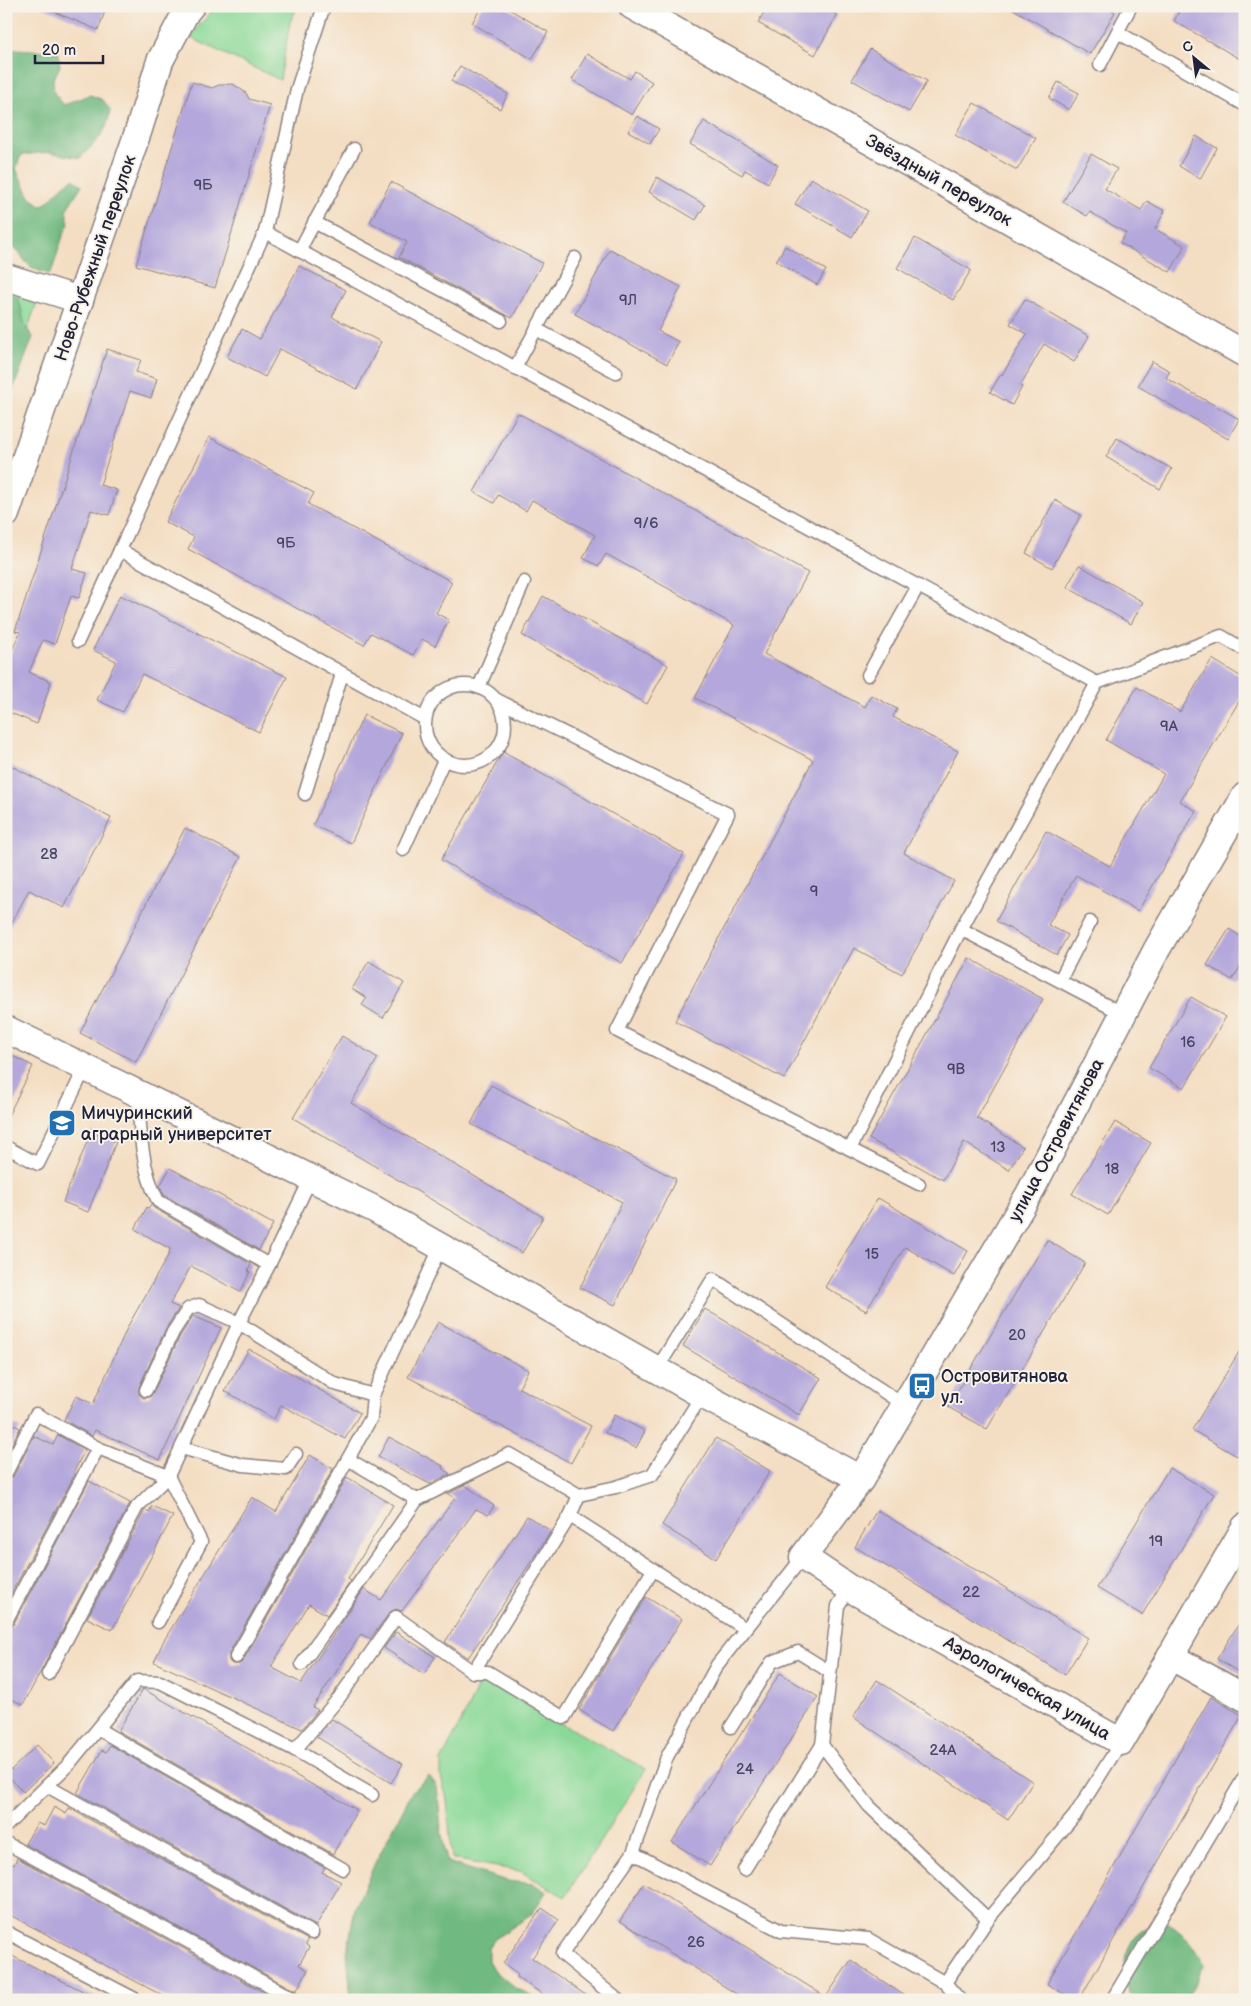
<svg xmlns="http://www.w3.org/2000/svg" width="1251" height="2006" font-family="'Balsamiq Sans',sans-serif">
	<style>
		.green { fill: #8ad998; stroke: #567e6a }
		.forest { fill: #6fb980; stroke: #486e5e }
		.building { fill: #b4a7dc }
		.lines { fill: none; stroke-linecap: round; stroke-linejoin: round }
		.service-casing { stroke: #8b807f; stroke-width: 15 }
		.minor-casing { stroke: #8b807f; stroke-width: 29 }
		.service { stroke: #fff; stroke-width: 12 }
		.minor { stroke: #fff; stroke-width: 26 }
		.labels { text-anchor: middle; stroke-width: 4; stroke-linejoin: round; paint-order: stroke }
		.number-label { font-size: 15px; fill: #464363 }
		.street-label { font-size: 18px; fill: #22223b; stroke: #f7f3e8 }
		.poi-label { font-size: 18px; fill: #22223b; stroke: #f7f3e8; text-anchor: start }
	</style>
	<rect width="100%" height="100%" fill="#f7f3e8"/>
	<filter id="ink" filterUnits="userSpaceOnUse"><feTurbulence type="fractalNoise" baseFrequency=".02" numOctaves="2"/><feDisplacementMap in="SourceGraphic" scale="10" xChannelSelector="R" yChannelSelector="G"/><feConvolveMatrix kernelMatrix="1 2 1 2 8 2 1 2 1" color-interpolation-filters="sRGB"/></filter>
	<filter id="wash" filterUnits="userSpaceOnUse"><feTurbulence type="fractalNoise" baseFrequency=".0096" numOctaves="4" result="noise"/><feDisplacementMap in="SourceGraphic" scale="20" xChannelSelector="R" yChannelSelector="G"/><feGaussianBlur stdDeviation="1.12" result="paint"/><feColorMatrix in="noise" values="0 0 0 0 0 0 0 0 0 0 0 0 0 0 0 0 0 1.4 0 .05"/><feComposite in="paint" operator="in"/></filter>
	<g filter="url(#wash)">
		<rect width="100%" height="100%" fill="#f4dec3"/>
		<g class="green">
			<path d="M 217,6 L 298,6 L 290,22 L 280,80 L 189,37 Z"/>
			<path d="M 6,288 L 38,299 L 6,392 Z"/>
			<path d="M 487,1679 L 562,1724 L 646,1769 L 565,1897 L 520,1871 L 452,1859 L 447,1799 L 441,1777 L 441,1761 L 470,1704 L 480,1681 Z"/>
		</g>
		<g class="forest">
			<path d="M 16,49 L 58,52 L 60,66 L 53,80 L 54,93 L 64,105 L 90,95 L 103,100 L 110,110 C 108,133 96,141 80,158 L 49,152 L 21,155 L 16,169 L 30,197 L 42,206 C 53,198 60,186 73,179 L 82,185 L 66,210 L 69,224 C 59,240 58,258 50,274 C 33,270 27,267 19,251 L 6,245 L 6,53 Z"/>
			<path d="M 6,293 L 19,299 L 25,326 L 33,337 L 6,408 L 6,353 L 9,338 L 6,336 Z"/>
			<path d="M 429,1776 L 437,1786 L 441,1829 L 447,1862 L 507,1881 L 534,1884 L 546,1892 L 531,1915 L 496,1938 L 488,1948 L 488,1961 L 495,1971 L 515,1988 L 529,1994 L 537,2000 L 351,2000 L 347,1953 L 355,1908 L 375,1863 L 413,1790 Z"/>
			<path d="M 1168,1923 L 1189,1941 L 1205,1964 L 1186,2000 L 1132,2000 C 1114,1966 1127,1925 1168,1923 Z"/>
		</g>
		<g id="blocks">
			<g class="building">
				<path d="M 40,6 L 107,6 L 98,30 Z"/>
				<path d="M 482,6 L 504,6 L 548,32 L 532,59 L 472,23 Z"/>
				<path d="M 767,6 L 822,6 L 837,15 L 815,55 L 758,23 Z"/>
				<path d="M 1008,6 L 1105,6 L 1115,12 L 1090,54 Z"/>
				<path d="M 1182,6 L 1236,6 L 1245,12 L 1245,62 L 1174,21 Z"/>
				<path d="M 870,49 L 927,81 L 909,112 L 852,80 Z"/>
				<path d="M 587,54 L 630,79 L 635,71 L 652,82 L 632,115 L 572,80 Z"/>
				<path d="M 460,66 L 508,94 L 500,109 L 451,81 Z"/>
				<path d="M 192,82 L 212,88 L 219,85 L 233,84 L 246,93 L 249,99 L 270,105 L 215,288 L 136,265 Z"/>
				<path d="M 1058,82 L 1079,93 L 1069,110 L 1049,98 Z"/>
				<path d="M 974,103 L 1036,138 L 1017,170 L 955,135 Z"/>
				<path d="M 637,116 L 659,129 L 650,144 L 628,131 Z"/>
				<path d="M 704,121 L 778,165 L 768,183 L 745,170 L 742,175 L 690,144 Z"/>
				<path d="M 1196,136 L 1217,148 L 1200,179 L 1179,166 Z"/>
				<path d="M 1091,154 L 1117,169 L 1105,189 L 1141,210 L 1147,201 L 1165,211 L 1155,229 L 1185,246 L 1170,272 L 1120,243 L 1126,233 L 1090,212 L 1087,216 L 1063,202 Z"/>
				<path d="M 657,177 L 705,205 L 696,220 L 649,192 Z"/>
				<path d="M 811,178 L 868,211 L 852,237 L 795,204 Z"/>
				<path d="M 391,182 L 542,263 L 512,318 L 399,257 L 407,242 L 370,222 Z"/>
				<path d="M 915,238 L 971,270 L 953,300 L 897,268 Z"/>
				<path d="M 785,246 L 826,270 L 817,285 L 776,261 Z"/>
				<path d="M 610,249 L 681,287 L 658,331 L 679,342 L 667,364 L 575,314 Z"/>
				<path d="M 299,266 L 346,290 L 332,317 L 381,342 L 357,389 L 280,349 L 265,377 L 227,357 L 242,329 L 260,339 Z"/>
				<path d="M 1025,299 L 1089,336 L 1074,362 L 1044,344 L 1020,386 L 1022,387 L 1012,405 L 990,392 L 1001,374 L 1002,375 L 1027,334 L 1010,324 Z"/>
				<path d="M 107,349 L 141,360 L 136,372 L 157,379 L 151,398 L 130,391 L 100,485 L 117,490 L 109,515 L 91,510 L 72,569 L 87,573 L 79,598 L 71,596 L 55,644 L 43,640 L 29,672 L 51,682 L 37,724 L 6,711 L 6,664 L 20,632 L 15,631 Z"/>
				<path d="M 1152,361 L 1170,371 L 1166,378 L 1239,419 L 1228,439 L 1138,386 Z"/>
				<path d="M 518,413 L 808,573 L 764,654 L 865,707 L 871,695 L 897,709 L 893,717 L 958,751 L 904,853 L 954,881 L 902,974 L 854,948 L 784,1079 L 675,1021 L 813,760 L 695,698 L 734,625 L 606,554 L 599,566 L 583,558 L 595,535 L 532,500 L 526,511 L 498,495 L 494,503 L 474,492 Z"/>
				<path d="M 209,437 L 314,493 L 308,504 L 452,582 L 436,613 L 449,620 L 435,646 L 422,639 L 413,655 L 371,633 L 364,645 L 188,549 L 194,537 L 165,522 Z"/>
				<path d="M 1117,438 L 1172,469 L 1160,489 L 1106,457 Z"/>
				<path d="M 1055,500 L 1081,515 L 1052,568 L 1026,553 Z"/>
				<path d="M 1079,565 L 1143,602 L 1131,624 L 1067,587 Z"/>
				<path d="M 120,595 L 287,677 L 259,732 L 142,674 L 123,712 L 97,700 L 116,661 L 93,650 Z"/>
				<path d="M 543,596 L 668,665 L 647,704 L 522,635 Z"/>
				<path d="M 1212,659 L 1245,679 L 1245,691 L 1180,801 L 1196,811 L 1138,911 L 1076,875 L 1048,925 L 1068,935 L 1057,955 L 996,921 L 1046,831 L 1110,866 L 1164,774 L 1106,740 L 1137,687 L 1180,712 Z"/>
				<path d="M 364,715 L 402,733 L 351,843 L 313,825 Z"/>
				<path d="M 503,752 L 684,854 L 622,963 L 441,860 Z"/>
				<path d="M 6,763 L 111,818 L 64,908 L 29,890 L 6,933 Z"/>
				<path d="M 185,828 L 241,857 L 136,1062 L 80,1033 Z"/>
				<path d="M 1229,929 L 1245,939 L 1245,959 L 1232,980 L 1207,965 Z"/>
				<path d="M 969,958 L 1043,999 L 977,1118 L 1023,1147 L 1009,1170 L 964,1142 L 943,1180 L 869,1139 Z"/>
				<path d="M 369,961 L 404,983 L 383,1018 L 362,1005 L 367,998 L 352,989 Z"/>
				<path d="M 1191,997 L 1226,1017 L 1184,1088 L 1149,1068 Z"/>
				<path d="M 342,1036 L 378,1058 L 351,1103 L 543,1217 L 522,1253 L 293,1118 Z"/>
				<path d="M 6,1053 L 33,1066 L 6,1120 Z"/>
				<path d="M 491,1085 L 676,1179 L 615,1305 L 580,1288 L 622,1202 L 471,1124 Z"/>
				<path d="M 1115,1122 L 1151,1143 L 1108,1215 L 1072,1194 Z"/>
				<path d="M 91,1132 L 116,1142 L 88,1212 L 63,1202 Z"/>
				<path d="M 170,1168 L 273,1224 L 259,1250 L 164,1195 L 160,1186 Z"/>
				<path d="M 878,1198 L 968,1251 L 954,1276 L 905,1247 L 866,1311 L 825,1287 Z"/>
				<path d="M 151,1204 L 154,1208 L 251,1264 L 248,1271 L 250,1272 L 240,1292 L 191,1266 L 170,1304 L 179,1308 L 166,1328 L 139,1387 L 139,1394 L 143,1398 L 150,1397 L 153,1393 L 180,1336 L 193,1316 L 221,1328 L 160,1460 L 95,1430 L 92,1436 L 64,1420 L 76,1396 L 93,1404 L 128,1326 L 169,1254 L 170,1249 L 135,1229 L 147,1207 L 149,1208 Z"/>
				<path d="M 1047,1240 L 1085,1263 L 987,1429 L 948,1407 Z"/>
				<path d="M 705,1309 L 821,1378 L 799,1415 L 683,1346 Z"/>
				<path d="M 438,1322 L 528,1370 L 519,1388 L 591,1426 L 571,1463 L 408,1377 Z"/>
				<path d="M 1245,1342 L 1245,1444 L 1237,1456 L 1192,1430 Z"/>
				<path d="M 249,1349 L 360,1413 L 345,1439 L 281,1405 L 274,1419 L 225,1391 Z"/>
				<path d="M 614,1415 L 645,1431 L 636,1448 L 605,1433 Z"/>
				<path d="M 6,1421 L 20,1428 L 6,1455 Z"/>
				<path d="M 58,1435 L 85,1450 L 73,1473 L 75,1474 L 6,1603 L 6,1481 L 13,1477 L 34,1436 L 53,1445 Z"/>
				<path d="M 389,1437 L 443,1466 L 442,1468 L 450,1474 L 430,1484 L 378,1457 Z"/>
				<path d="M 716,1438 L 770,1471 L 716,1559 L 662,1525 Z"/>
				<path d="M 310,1455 L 333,1469 L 229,1653 L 229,1661 L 232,1664 L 240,1664 L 243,1661 L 347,1477 L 393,1505 L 348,1579 L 351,1581 L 327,1615 L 309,1604 L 271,1667 L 301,1683 L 364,1589 L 381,1600 L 455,1498 L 448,1494 L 465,1485 L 494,1506 L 488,1515 L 476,1509 L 402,1611 L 396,1609 L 390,1612 L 370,1639 L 361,1634 L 313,1707 L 318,1710 L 302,1729 L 154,1662 L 163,1642 L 252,1497 L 276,1512 Z"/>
				<path d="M 1169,1468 L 1214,1494 L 1142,1615 L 1097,1588 Z"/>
				<path d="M 89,1481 L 130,1503 L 23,1705 L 6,1696 L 6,1629 L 13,1625 Z"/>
				<path d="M 152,1506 L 173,1516 L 112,1630 L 87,1618 L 144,1512 L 145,1510 L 149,1512 Z"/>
				<path d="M 877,1510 L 1088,1638 L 1065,1675 L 855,1547 Z"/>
				<path d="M 527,1516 L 551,1531 L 468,1658 L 445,1642 Z"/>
				<path d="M 646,1597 L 682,1619 L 613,1731 L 579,1710 Z"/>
				<path d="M 1245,1614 L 1245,1676 L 1217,1659 Z"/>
				<path d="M 396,1632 L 435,1657 L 424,1674 L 384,1648 Z"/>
				<path d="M 780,1673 L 818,1697 L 710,1866 L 672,1842 Z"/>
				<path d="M 877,1680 L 1033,1782 L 1008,1820 L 853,1717 Z"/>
				<path d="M 143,1689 L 357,1810 L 333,1854 L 118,1731 Z"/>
				<path d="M 1211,1697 L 1242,1715 L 1079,2000 L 1074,2000 L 1047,1984 Z"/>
				<path d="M 332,1719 L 403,1764 L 391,1783 L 317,1737 Z"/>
				<path d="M 37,1745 L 54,1763 L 23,1792 L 7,1774 Z"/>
				<path d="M 110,1745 L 325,1868 L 322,1872 L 341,1882 L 316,1926 L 77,1793 L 102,1750 L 106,1752 Z"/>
				<path d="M 54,1807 L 66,1814 L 69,1808 L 308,1940 L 306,1945 L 309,1947 L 299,1965 L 308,1970 L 296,1991 L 25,1844 L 37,1823 L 44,1826 Z"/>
				<path d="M 17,1858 L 278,2000 L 171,2000 L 6,1913 L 6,1860 L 14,1865 Z"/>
				<path d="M 644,1883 L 826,1997 L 851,1960 L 911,2000 L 746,2000 L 620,1921 Z"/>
				<path d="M 542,1908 L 559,1920 L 532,1958 L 593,2000 L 551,2000 L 517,1977 L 518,1974 L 503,1963 Z"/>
				<path d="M 6,1953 L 101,2000 L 6,2000 Z"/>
			</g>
		</g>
	</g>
	<g filter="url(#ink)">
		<use href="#blocks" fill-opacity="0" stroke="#8b807f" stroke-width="1"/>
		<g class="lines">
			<g class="service-casing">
				<g id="service">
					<path d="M 324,6 L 297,89 L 265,232 L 120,550 L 425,719"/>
					<path d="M 1119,33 L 1245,105"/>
					<path d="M 1100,65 L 1131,6"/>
					<path d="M 314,222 L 501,321"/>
					<path d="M 265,232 L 1097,683"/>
					<path d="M 299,251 L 354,149"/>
					<path d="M 536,329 L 616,372"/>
					<path d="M 515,368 L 575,258"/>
					<path d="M 78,641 L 120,550"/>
					<path d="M 868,675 L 918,586"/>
					<circle cx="465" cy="725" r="40"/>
					<path d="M 479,687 L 524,582"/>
					<path d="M 497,700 L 728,814 L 617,1031 L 850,1149"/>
					<path d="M 305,794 L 342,674"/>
					<path d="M 403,850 L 444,760"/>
					<path d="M 961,929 L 1123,1014"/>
					<path d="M 1060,980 L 1090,922"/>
					<path d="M 138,1093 C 140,1130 141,1168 158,1201 L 269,1265 L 311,1178"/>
					<path d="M 6,1147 L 38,1164 L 85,1068"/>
					<path d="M 919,1184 L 850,1149 L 961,929 L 1097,683 L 1221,636 L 1245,650"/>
					<path d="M 657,1369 L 713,1279 L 904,1405"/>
					<path d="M 146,1390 L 173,1332 L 188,1309 L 199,1305 L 239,1323 L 269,1265"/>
					<path d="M 181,1448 L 243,1465 L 286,1469 L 296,1454"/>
					<path d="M 6,1473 L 36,1414 L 98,1448 L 168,1476 L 239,1323 L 335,1384 L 373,1395"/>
					<path d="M 579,1495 L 570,1516 L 744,1628"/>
					<path d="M 417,1500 L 509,1454 L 579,1495 L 616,1487 L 652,1475 L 702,1395"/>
					<path d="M 6,1621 L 98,1448"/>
					<path d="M 236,1657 L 371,1418 L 373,1395 L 441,1246"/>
					<path d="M 302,1664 L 417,1500 L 348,1459"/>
					<path d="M 473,1672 L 570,1516"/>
					<path d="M 48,1674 L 137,1507 L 168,1476 L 201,1542 L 158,1622"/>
					<path d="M 731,1727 L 772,1662 L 798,1652 L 830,1672"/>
					<path d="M 98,1729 L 343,1869"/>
					<path d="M 822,1745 L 838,1606 L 849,1588"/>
					<path d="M 295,1750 L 372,1795"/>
					<path d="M 47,1786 L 312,1933"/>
					<path d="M 6,1826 L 69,1764 L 137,1681 L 160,1682 L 295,1750 L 339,1698 L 396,1617 L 473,1672 L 488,1672 L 564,1718 L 653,1570"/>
					<path d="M 6,1843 L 296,2000"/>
					<path d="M 633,1853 L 781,1931 L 868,1939 L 945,1983 L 988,1919 L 1075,1815 L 1121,1742"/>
					<path d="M 744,1870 L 822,1745 L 869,1806 L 988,1919"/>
					<path d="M 6,1932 L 137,2000"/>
					<path d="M 945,1983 L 960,2000"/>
					<path d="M 618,2000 L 562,1954 L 633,1853 L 667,1757 L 717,1665 L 803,1557"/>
					<path d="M 1112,2000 L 1245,1776"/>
				</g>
			</g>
			<g class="minor-casing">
				<g id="minor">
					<path d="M 632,6 L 1245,354"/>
					<path d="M 6,277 L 80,300"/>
					<path d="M 6,514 L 139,129 L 160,61 L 186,12 L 191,6"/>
					<path d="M 1245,796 L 1157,949 L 1029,1194 L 861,1479 L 803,1557 L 849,1588 L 1121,1742 L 1245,1527"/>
					<path d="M 6,1029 L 374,1209 L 702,1395 L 861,1479"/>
					<path d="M 1170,1656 L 1245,1698"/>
				</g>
			</g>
			<use href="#service" class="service"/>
			<use href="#minor" class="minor"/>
		</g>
	</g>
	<defs>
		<g id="university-square" transform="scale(1.4375)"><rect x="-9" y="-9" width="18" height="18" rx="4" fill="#1f6fb2" stroke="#f7f3e8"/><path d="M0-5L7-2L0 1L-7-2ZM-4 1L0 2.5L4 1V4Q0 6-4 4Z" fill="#fff"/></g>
		<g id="bus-square" transform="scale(1.4375)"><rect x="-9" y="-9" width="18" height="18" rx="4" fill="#1f6fb2" stroke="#f7f3e8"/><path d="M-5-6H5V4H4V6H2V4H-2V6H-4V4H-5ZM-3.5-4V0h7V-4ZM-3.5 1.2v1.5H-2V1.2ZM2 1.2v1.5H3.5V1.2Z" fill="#fff"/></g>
	</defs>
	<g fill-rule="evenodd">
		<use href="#university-square" x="62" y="1123"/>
		<use href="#bus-square" x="922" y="1386"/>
	</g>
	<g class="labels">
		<g class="number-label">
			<text x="203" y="190">9Б</text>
			<text x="628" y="305">9Л</text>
			<text x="646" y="528">9/6</text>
			<text x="286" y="548">9Б</text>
			<text x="1169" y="731">9А</text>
			<text x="49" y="859">28</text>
			<text x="814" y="896">9</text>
			<text x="1188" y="1047">16</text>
			<text x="956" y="1074">9В</text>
			<text x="998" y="1152">13</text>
			<text x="1112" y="1174">18</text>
			<text x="872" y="1259">15</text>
			<text x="1017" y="1340">20</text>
			<text x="1156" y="1546">19</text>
			<text x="971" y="1597">22</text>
			<text x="943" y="1755">24А</text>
			<text x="745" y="1774">24</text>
			<text x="696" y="1947">26</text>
		</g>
		<g class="street-label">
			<text transform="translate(939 180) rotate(30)" y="6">Звёздный переулок</text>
			<text transform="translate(95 258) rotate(-71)" y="6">Ново-Рубежный переулок</text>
			<text transform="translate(1056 1140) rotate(-62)" y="6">улица Островитянова</text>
			<text transform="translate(1027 1688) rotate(30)" y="6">Аэрологическая улица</text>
		</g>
		<g class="poi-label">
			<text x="81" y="1119">Мичуринский<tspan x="81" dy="21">аграрный университет</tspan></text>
			<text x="941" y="1382">Островитянова<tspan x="941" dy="21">ул.</tspan></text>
		</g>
	</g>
	<rect width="1251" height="2006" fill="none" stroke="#f7f3e8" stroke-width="25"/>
	<g transform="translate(1194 58) rotate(331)" stroke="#f7f3e8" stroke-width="4" paint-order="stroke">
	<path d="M0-4L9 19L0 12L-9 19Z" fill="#22223b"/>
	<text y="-8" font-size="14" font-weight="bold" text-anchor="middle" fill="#22223b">С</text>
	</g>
	<path d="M35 55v8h68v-8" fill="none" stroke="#22223b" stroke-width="2.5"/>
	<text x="42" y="55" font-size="15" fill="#22223b" stroke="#f7f3e8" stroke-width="4" paint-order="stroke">20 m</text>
</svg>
